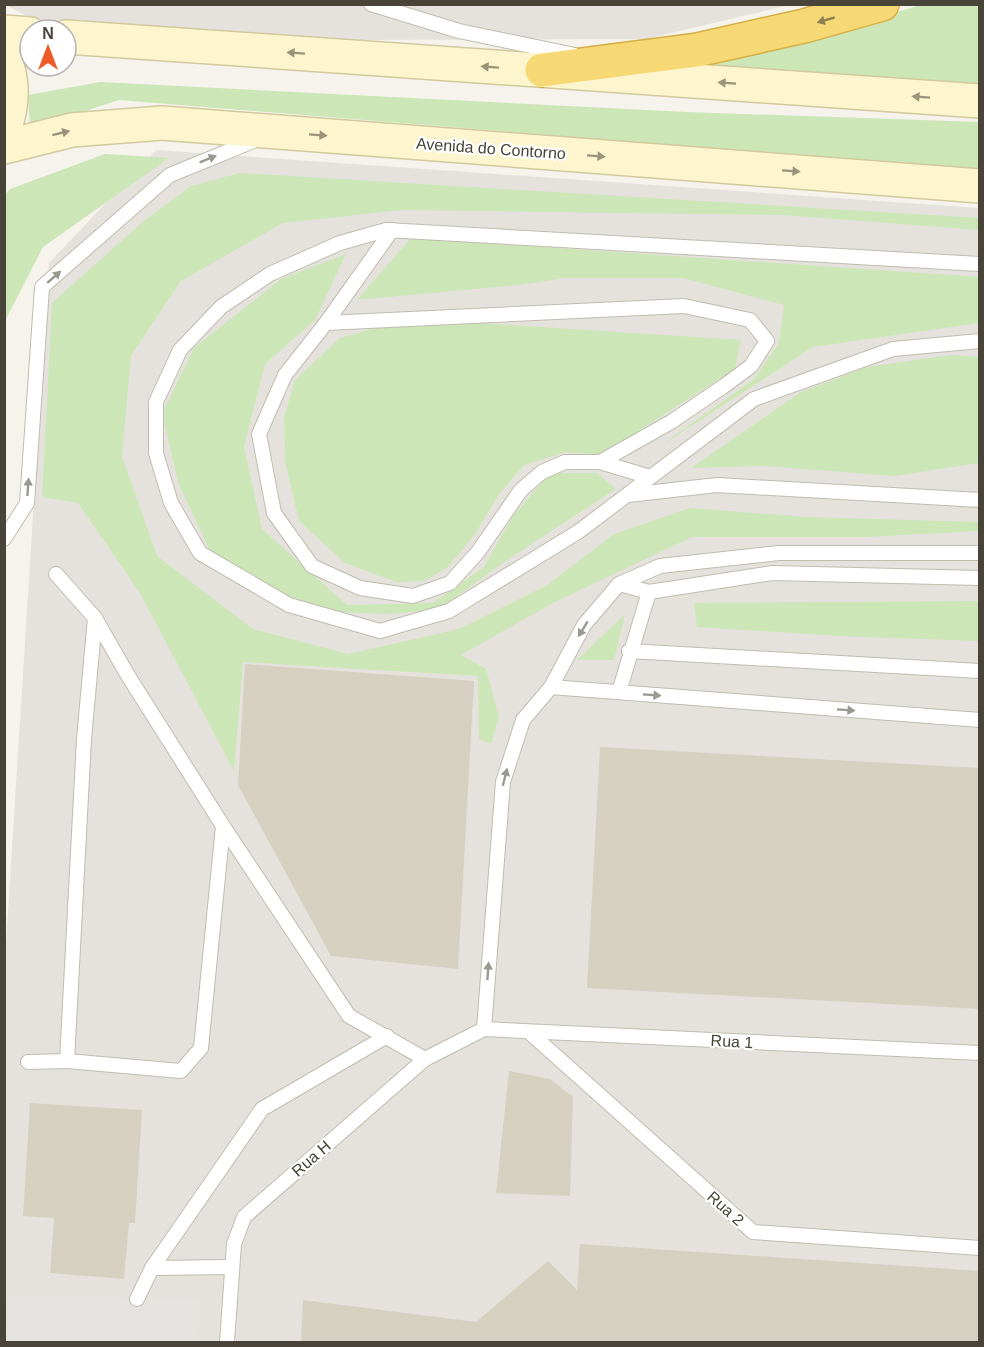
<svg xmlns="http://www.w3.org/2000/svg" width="984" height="1347" font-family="Helvetica,sans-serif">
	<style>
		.industrial { fill: #e5e2dd }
		.green { fill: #cce6b7 }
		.parking { fill: #e4e3df }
		.building { fill: #d6d0c1 }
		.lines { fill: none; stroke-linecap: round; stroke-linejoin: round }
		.service-casing { stroke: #c0bcae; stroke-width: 16 }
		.secondary-casing { stroke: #d2c99e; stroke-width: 36 }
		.motorway-casing { stroke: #d6af45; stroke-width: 36 }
		.service { stroke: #fff; stroke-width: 14 }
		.secondary { stroke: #fcf5ce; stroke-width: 33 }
		.motorway { stroke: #f6d875; stroke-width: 33 }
		.oneway { fill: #8e7f51 }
		.oneway2 { fill: #9a947c }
		.oneway3 { fill: #9b9892 }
		.labels { text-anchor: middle; stroke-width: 4.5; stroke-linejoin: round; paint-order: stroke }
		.street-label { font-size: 16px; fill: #494439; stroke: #fff }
	</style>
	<rect width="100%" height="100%" fill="#f5f3ec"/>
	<g class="industrial">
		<path d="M 6,5 L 789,5 L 646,39 L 340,40 L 42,24 Z"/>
		<path d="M 156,150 L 979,208 L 979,1342 L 5,1342 L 5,959 L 49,263 Z"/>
	</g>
	<g class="green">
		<path d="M 921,5 L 979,5 L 979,89 L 704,68 Z"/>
		<path d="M 100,82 L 686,112 L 979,122 L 979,170 L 119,100 L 30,129 L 28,95 Z"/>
		<path d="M 105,154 L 169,158 L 43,247 L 5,321 L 5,195 L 10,189 Z"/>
		<path d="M 240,173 L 980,218 L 979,230 L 783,215 L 402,210 L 283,223 L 181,281 L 131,356 L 122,456 L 157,556 L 253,629 L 348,654 L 459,629 L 547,585 L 614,534 L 690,508 L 806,517 L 979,522 L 979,531 L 865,537 L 692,537 L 553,603 L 461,655 L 486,669 L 499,717 L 491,744 L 479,739 L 478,676 L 243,662 L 234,771 L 140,593 L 78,503 L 42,497 L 52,303 L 145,220 L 191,186 Z"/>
		<path d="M 411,238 L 980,277 L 979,323 L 813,347 L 653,451 L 754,379 L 779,343 L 784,305 L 683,278 L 564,278 L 519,285 L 357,300 Z"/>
		<path d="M 346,254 L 315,320 L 265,364 L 244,447 L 262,529 L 347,605 L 433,603 L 484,567 L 513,516 L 550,473 L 597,473 L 616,489 L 507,560 L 439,609 L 391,614 L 336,612 L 277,592 L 214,559 L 179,485 L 162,414 L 194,348 L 281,279 Z"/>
		<path d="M 449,321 L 741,340 L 735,369 L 601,455 L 566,452 L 524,465 L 499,494 L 475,534 L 447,568 L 424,581 L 396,582 L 345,563 L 299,521 L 285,461 L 284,418 L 295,380 L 340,338 L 374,328 Z"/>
		<path d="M 952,355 L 979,357 L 979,463 L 894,476 L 765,466 L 691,468 L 801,392 L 867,367 Z"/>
		<path d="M 979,601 L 979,641 L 839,636 L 697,627 L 694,603 Z"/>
		<path d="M 625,614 L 614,660 L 577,660 Z"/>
	</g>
	<path class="parking" d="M 8,1296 L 200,1300 L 197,1342 L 5,1342 Z"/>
	<g class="building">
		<path d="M 245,664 L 474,681 L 458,969 L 331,956 L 238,785 Z"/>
		<path d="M 600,747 L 980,768 L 980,1009 L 587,988 Z"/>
		<path d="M 509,1071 L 550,1079 L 573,1097 L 570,1196 L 496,1193 Z"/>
		<path d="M 30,1103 L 142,1110 L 135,1223 L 129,1223 L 124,1279 L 50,1273 L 54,1218 L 23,1216 Z"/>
		<path d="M 580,1244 L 980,1271 L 980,1342 L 301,1342 L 303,1300 L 476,1322 L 548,1261 L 577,1290 Z"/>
	</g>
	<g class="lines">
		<g class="service-casing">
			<g id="service">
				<path d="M 371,4 L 459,31 L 575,55"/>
				<path d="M 392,230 L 326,323 L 285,375 L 259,434 L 274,513 L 312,566 L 360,588 L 413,596 L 450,583 L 478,552 L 521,490 L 542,472 L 565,462 L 600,462 L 650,477"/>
				<path d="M 980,264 L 386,230 L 340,243 L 270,274 L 221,307 L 180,350 L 156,402 L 156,453 L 171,503 L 200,553 L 289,605 L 380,631 L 449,611 L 578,532 L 754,399 L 893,349 L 980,341"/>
				<path d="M 326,323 L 684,306 L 750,320 L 767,341 L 751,366 L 724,386 L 671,422 L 600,462"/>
				<path d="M 628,495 L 717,485 L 980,500"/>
				<path d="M 4,539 L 27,503 L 42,287 L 170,175 L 258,139"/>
				<path d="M 619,584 L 649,592 L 772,573 L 980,578"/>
				<path d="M 629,651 L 980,671"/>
				<path d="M 551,687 L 980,720"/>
				<path d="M 619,692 L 649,592"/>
				<path d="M 223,826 L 349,1016 L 425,1059"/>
				<path d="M 484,1029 L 503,782 L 523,720 L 551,687 L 584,625 L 619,584 L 660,566 L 779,553 L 980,553"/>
				<path d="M 484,1029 L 980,1053"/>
				<path d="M 529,1032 L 753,1232 L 980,1248"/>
				<path d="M 67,1061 L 84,739 L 95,618"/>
				<path d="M 28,1062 L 67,1061 L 181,1071 L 201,1048 L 223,826 L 127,674 L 95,618 L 56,574"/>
				<path d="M 152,1268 L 262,1109 L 387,1036"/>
				<path d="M 137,1299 L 152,1268 L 231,1267"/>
				<path d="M 227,1342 L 234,1244 L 244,1217 L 425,1059 L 484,1029"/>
			</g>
		</g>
		<g class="secondary-casing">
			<g id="secondary">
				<path d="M 4,32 L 30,34"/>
				<path d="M 66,37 L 980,101"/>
				<path d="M 4,57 C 14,81 13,106 4,130"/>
				<path d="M 4,147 L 72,130 L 162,123 L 980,186"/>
			</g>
		</g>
		<g class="motorway-casing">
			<path id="motorway" d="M 542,70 L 697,50 L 804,26 L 882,4"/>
		</g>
		<use href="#service" class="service"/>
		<use href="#secondary" class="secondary"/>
		<use href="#motorway" class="motorway"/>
	</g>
	<defs><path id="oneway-solid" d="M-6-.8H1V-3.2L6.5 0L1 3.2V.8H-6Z" transform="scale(1.5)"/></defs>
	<use class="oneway" href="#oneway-solid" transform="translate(826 20) rotate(164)"/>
	<g class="oneway2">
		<use href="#oneway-solid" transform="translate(296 53) rotate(-176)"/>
		<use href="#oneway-solid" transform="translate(490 67) rotate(-176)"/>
		<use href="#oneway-solid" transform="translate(727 83) rotate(-176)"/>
		<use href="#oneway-solid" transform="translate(921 97) rotate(-176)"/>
		<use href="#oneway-solid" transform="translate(61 133) rotate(-14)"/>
		<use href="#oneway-solid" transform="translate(318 135) rotate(4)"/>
		<use href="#oneway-solid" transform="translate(596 156) rotate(4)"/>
		<use href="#oneway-solid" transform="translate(791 171) rotate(4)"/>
	</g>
	<g class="oneway3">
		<use href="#oneway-solid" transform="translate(208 159) rotate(-22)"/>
		<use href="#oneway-solid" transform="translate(54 277) rotate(-41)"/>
		<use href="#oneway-solid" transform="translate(28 487) rotate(-86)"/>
		<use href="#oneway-solid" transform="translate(583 629) rotate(121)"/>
		<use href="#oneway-solid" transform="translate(652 695) rotate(4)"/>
		<use href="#oneway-solid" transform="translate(846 710) rotate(4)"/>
		<use href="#oneway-solid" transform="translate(505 777) rotate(-76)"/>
		<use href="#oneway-solid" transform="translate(488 971) rotate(-86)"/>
	</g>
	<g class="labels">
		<g class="street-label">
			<text transform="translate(491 148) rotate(4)" y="6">Avenida do Contorno</text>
			<text transform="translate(732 1041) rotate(3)" y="6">Rua 1</text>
			<text transform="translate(311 1158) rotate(-41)" y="6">Rua H</text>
			<text transform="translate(726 1208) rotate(42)" y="6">Rua 2</text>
		</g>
	</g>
	<rect width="984" height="1347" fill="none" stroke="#494439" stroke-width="12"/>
	<g transform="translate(48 48)"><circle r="28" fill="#ffffff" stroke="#b6b4b0" stroke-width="1.5"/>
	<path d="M0-4.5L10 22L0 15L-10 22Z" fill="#ee5a29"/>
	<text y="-9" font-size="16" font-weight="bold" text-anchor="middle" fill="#494439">N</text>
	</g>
</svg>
